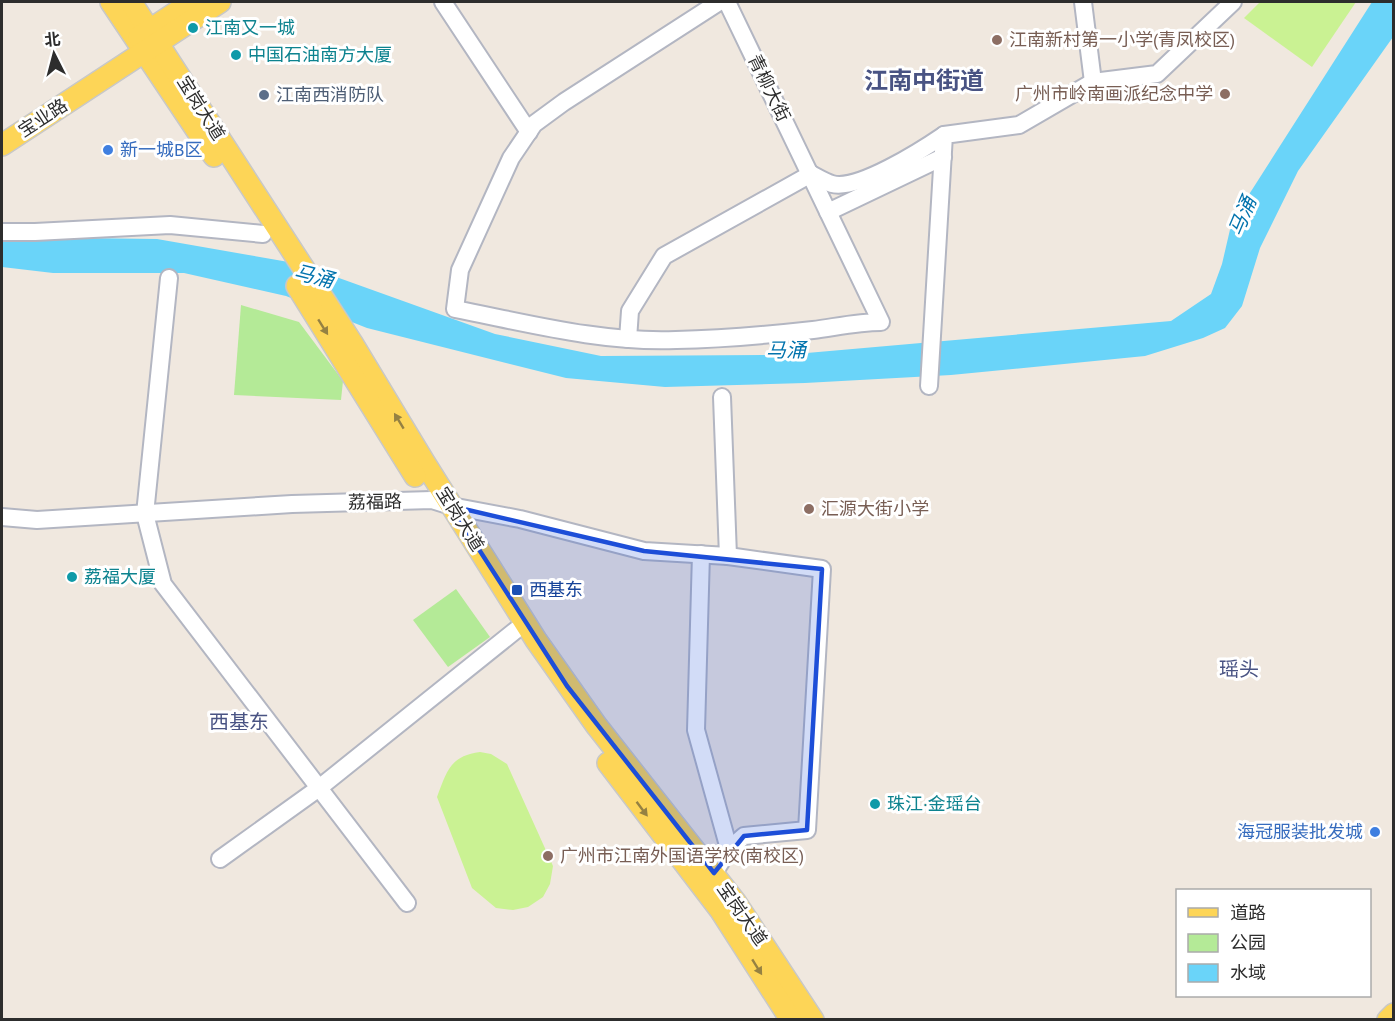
<svg xmlns="http://www.w3.org/2000/svg" width="1395" height="1021" font-family="'PT Sans','Noto Sans SC',sans-serif">
	<style>
		.green { fill: #b4ea97 }
		.pitch { fill: #caf293 }
		.water { fill: #6ad4f9 }
		.lines { fill: none; stroke-linecap: round; stroke-linejoin: round }
		.minor-casing { stroke: #b3b6c2; stroke-width: 20 }
		.major-casing { stroke: #c8c8c8; stroke-width: 24 }
		.minor { stroke: #fff; stroke-width: 16 }
		.major { stroke: #fdd557; stroke-width: 21 }
		.oneway { fill: #958142 }
		.marked { fill: #1d4ed8; fill-opacity: 0.2; stroke: #1d4ed8; stroke-width: 4.5; stroke-linejoin: round }
		.culture-dot { fill: #0f9aa8; stroke: #fff; stroke-width: 2 }
		.education-dot { fill: #8d6e63; stroke: #fff; stroke-width: 2 }
		.service-dot { fill: #5c6f8a; stroke: #fff; stroke-width: 2 }
		.shop-dot { fill: #3f7fe0; stroke: #fff; stroke-width: 2 }
		.transit-dot { fill: #1a4fb4; stroke: #fff; stroke-width: 2 }
		.labels { text-anchor: middle; stroke-width: 6; stroke-linejoin: round; paint-order: stroke }
		.culture-label { font-size: 18px; fill: #0d838f; stroke: #fff; text-anchor: start }
		.education-label { font-size: 18px; fill: #785e54; stroke: #fff; text-anchor: start }
		.street-label { font-size: 18px; fill: #2d2d2d; stroke: #fff }
		.service-label { font-size: 18px; fill: #4e5e75; stroke: #fff; text-anchor: start }
		.shop-label { font-size: 18px; fill: #366cbe; stroke: #fff; text-anchor: start }
		.transit-label { font-size: 18px; fill: #164399; stroke: #fff; text-anchor: start }
		.water-label { font-size: 20px; font-style: italic; fill: #0273ad; stroke: #fff }
		.neighbourhood-label { font-size: 20px; fill: #495383; stroke: #fff }
		.district-label { font-size: 24px; font-weight: bold; fill: #495383; stroke: #fff }
	</style>
	<rect width="100%" height="100%" fill="#f0e8df"/>
	<g class="green">
		<path d="M 241,305 L 299,322 L 343,381 L 341,400 L 234,395 Z"/>
		<path d="M 456,589 L 490,637 L 448,667 L 413,620 Z"/>
	</g>
	<g class="pitch">
		<path d="M 1260,2 L 1356,2 L 1312,67 L 1244,18 Z"/>
		<path d="M 480,752 L 491,754 L 507,764 L 553,866 L 550,884 L 543,897 L 528,907 L 513,910 L 496,908 L 472,888 L 437,797 C 447,771 450,756 480,752 Z"/>
	</g>
	<path class="water" d="M 1372,2 L 1393,2 L 1393,37 L 1298,171 L 1260,248 L 1242,306 L 1225,328 L 1203,338 L 1145,356 L 951,375 L 805,383 L 665,387 L 566,378 L 367,328 L 286,296 L 184,273 L 53,273 L 2,267 L 2,237 L 157,239 L 300,264 L 495,334 L 601,356 L 784,355 L 1171,321 L 1211,294 L 1222,264 L 1232,221 Z"/>
	<g class="lines">
		<g class="minor-casing">
			<g id="minor">
				<path d="M 443,2 L 529,132"/>
				<path d="M 719,2 L 564,102 L 534,124 L 511,158 L 460,270 L 455,309 C 527,323 602,343 676,340 C 722,339 768,335 813,330 C 836,327 858,322 881,322 L 727,2"/>
				<path d="M 1083,2 L 1093,82"/>
				<path d="M 811,174 C 817,177 825,182 832,184 C 858,191 922,150 944,135"/>
				<path d="M 828,212 L 943,157"/>
				<path d="M 2,232 L 35,232 L 170,225 L 263,234"/>
				<path d="M 169,278 L 145,514 L 163,584 L 407,903"/>
				<path d="M 628,339 L 630,311 L 664,256 L 811,174"/>
				<path d="M 929,386 L 944,135 L 1019,125 L 1093,82 L 1157,74 L 1233,2"/>
				<path d="M 2,517 L 37,520 L 292,504 L 432,500 L 451,506 L 520,519 L 644,551 L 728,556 L 722,397"/>
				<path d="M 701,554 L 696,730 L 729,849 L 714,873"/>
				<path d="M 728,556 L 822,569 L 807,830 L 744,836 L 729,849"/>
				<path d="M 220,859 L 319,788 L 516,630"/>
			</g>
		</g>
		<g class="major-casing">
			<g id="major">
				<path d="M 111,2 L 214,156"/>
				<path d="M 131,2 L 352,343 L 424,462 L 536,640 L 596,725 L 736,903 L 813,1020"/>
				<path d="M 139,37 L 192,2"/>
				<path d="M 2,145 L 220,2"/>
				<path d="M 297,286 L 415,476"/>
				<path d="M 608,763 L 721,911 L 791,1020"/>
				<path d="M 1388,1020 L 1394,1014"/>
			</g>
		</g>
		<use href="#minor" class="minor"/>
		<use href="#major" class="major"/>
	</g>
	<defs><path id="oneway-solid" d="M-6-.8H1V-3.2L6.5 0L1 3.2V.8H-6Z" transform="scale(1.5)"/></defs>
	<g class="oneway">
		<use href="#oneway-solid" transform="translate(323 327) rotate(58)"/>
		<use href="#oneway-solid" transform="translate(399 421) rotate(-121)"/>
		<use href="#oneway-solid" transform="translate(642 809) rotate(53)"/>
		<use href="#oneway-solid" transform="translate(757 967) rotate(58)"/>
	</g>
	<path class="marked" d="M 451,506 L 644,551 L 822,569 L 807,830 L 744,836 L 714,873 L 567,686 Z"/>
	<g class="culture-dot">
		<circle cx="193" cy="28" r="6"/>
		<circle cx="236" cy="55" r="6"/>
		<circle cx="72" cy="577" r="6"/>
		<circle cx="875" cy="804" r="6"/>
	</g>
	<g class="education-dot">
		<circle cx="997" cy="40" r="6"/>
		<circle cx="1225" cy="94" r="6"/>
		<circle cx="809" cy="509" r="6"/>
		<circle cx="548" cy="856" r="6"/>
	</g>
	<circle class="service-dot" cx="264" cy="95" r="6"/>
	<g class="shop-dot">
		<circle cx="108" cy="150" r="6"/>
		<circle cx="1375" cy="832" r="6"/>
	</g>
	<rect class="transit-dot" x="511" y="584" width="12" height="12" rx="3"/>
	<g class="labels">
		<g class="culture-label">
			<text x="205" y="34">江南又一城</text>
			<text x="248" y="61">中国石油南方大厦</text>
			<text x="84" y="583">荔福大厦</text>
			<text x="887" y="810">珠江·金瑶台</text>
		</g>
		<g class="education-label">
			<text x="1009" y="46">江南新村第一小学(青凤校区)</text>
			<text x="1213" y="100" text-anchor="end">广州市岭南画派纪念中学</text>
			<text x="821" y="515">汇源大街小学</text>
			<text x="560" y="862">广州市江南外国语学校(南校区)</text>
		</g>
		<g class="street-label">
			<text transform="translate(769 88) rotate(64)" y="6">青柳大街</text>
			<text transform="translate(201 108) rotate(58)" y="6">宝岗大道</text>
			<text transform="translate(43 118) rotate(-33)" y="6">宝业路</text>
			<text transform="translate(375 502) rotate(-1)" y="6">荔福路</text>
			<text transform="translate(460 519) rotate(58)" y="6">宝岗大道</text>
			<text transform="translate(742 914) rotate(55)" y="6">宝岗大道</text>
		</g>
		<g class="service-label">
			<text x="276" y="101">江南西消防队</text>
		</g>
		<g class="shop-label">
			<text x="120" y="156">新一城B区</text>
			<text x="1363" y="838" text-anchor="end">海冠服装批发城</text>
		</g>
		<g class="transit-label">
			<text x="529" y="596">西基东</text>
		</g>
		<g class="water-label">
			<text transform="translate(1242 216) rotate(-67)" y="7">马涌</text>
			<text transform="translate(314 276) rotate(14)" y="7">马涌</text>
			<text x="786" y="357">马涌</text>
		</g>
		<g class="neighbourhood-label">
			<text x="1239" y="676">瑶头</text>
			<text x="239" y="729">西基东</text>
		</g>
		<g class="district-label">
			<text x="924" y="89">江南中街道</text>
		</g>
	</g>
	<rect width="1395" height="1021" fill="none" stroke="#2d2d2d" stroke-width="6"/>
	<rect x="1176" y="889" width="195" height="108" fill="#ffffff" stroke="#ababab" stroke-width="1.5"/>
	<rect x="1188" y="908" width="30" height="9" fill="#fdd557" stroke="#ababab" stroke-width="1.5"/>
	<text x="1230" y="919" font-size="18" fill="#2d2d2d">道路</text>
	<rect x="1188" y="934" width="30" height="18" fill="#b4ea97" stroke="#ababab" stroke-width="1.5"/>
	<text x="1230" y="949" font-size="18" fill="#2d2d2d">公园</text>
	<rect x="1188" y="964" width="30" height="18" fill="#6ad4f9" stroke="#ababab" stroke-width="1.5"/>
	<text x="1230" y="979" font-size="18" fill="#2d2d2d">水域</text>
	<g transform="translate(54 54) rotate(354)" stroke="#ffffff" stroke-width="4.5" paint-order="stroke">
	<path d="M0-4.5L10 22L0 15L-10 22Z" fill="#2d2d2d"/>
	<text y="-9" font-size="16" font-weight="bold" text-anchor="middle" fill="#2d2d2d">北</text>
	</g>
</svg>
